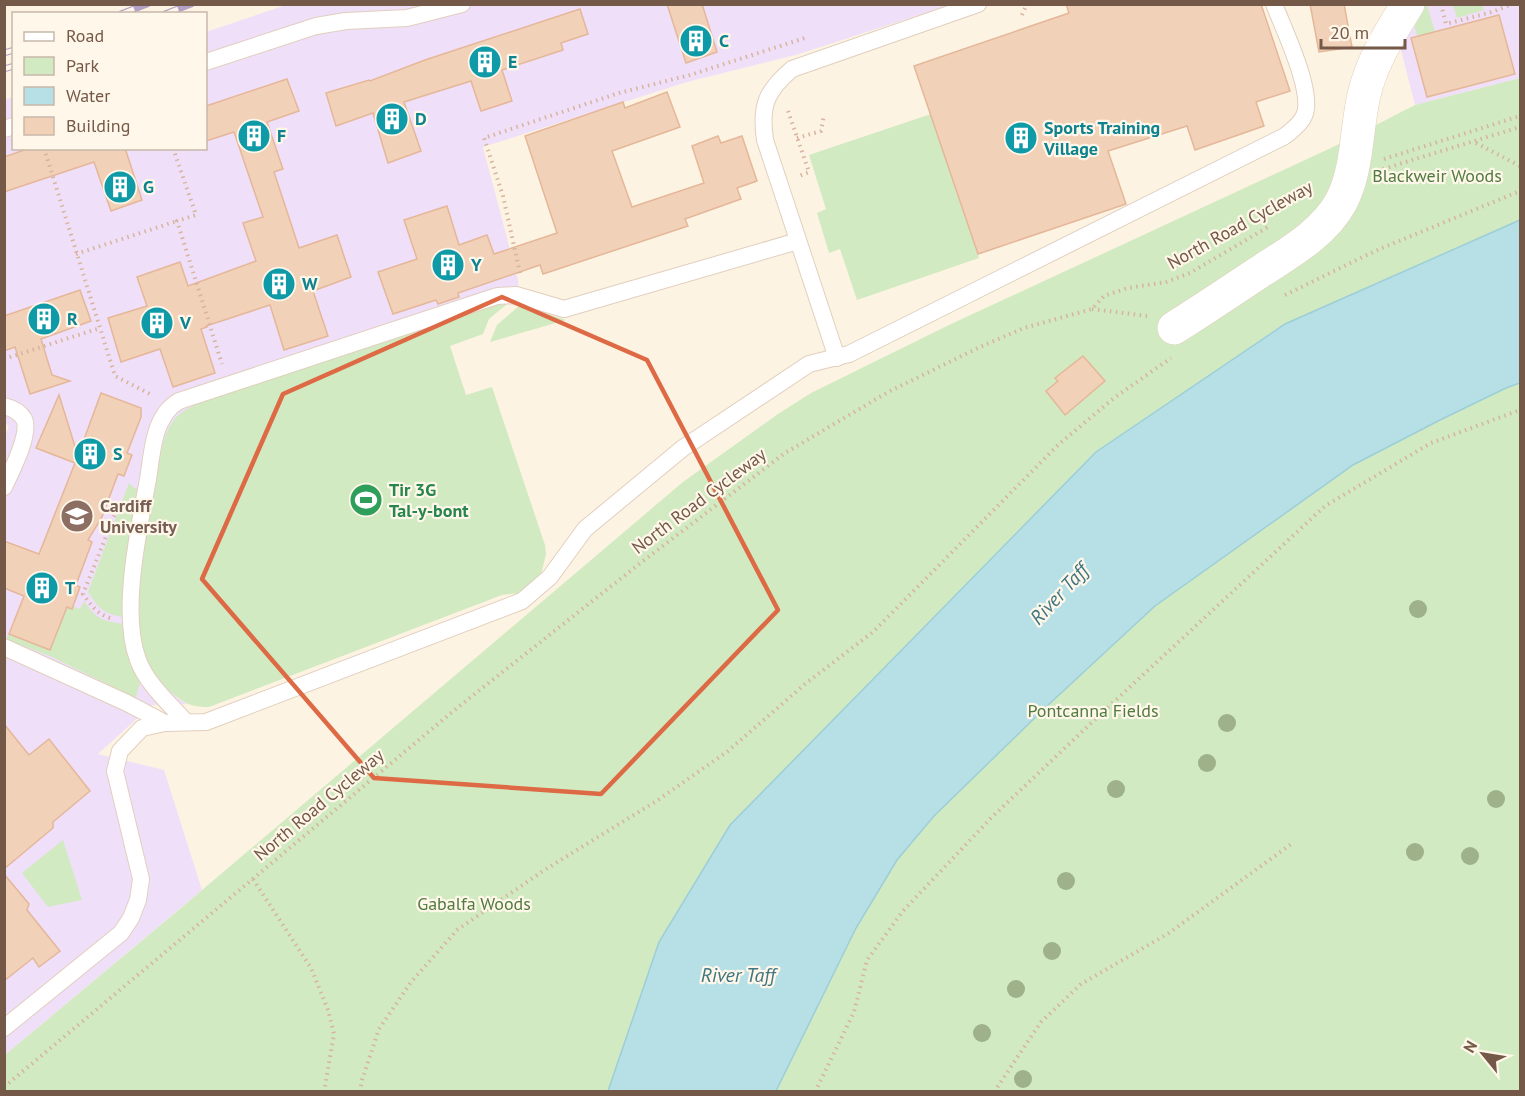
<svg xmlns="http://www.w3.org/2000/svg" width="1525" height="1096" font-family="'PT Sans',sans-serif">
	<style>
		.education { fill: #f0dff9 }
		.green { fill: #d1eac1 }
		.water { fill: #b6dfe6; stroke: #9dced8; stroke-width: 1.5 }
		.building { fill: #f2d1b9; stroke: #e5b799; stroke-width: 1.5 }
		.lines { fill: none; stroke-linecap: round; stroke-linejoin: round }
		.service-casing { stroke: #e1cfbe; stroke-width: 18 }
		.minor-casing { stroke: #e1cfbe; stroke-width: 34 }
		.path { stroke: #d7b49d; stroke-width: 4; stroke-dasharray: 1.5 4.5; stroke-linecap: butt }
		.service { stroke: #fff; stroke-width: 16 }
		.minor { stroke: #fff; stroke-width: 33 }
		.rail-casing { stroke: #b5a1c6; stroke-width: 7 }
		.rail { stroke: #fff7e9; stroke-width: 4.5; stroke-dasharray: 14; stroke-linecap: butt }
		.tree { fill: #9eb189 }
		.marked { fill: none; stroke: #dd6a45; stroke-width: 4.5; stroke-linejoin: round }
		.labels { text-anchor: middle; stroke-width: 4.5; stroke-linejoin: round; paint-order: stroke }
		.culture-label { font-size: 18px; font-weight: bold; fill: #0d838f; stroke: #fff7e9; text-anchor: start }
		.park-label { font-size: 18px; fill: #507b40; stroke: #fff7e9 }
		.street-label { font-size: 18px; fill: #755948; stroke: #fff7e9 }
		.leisure-label { font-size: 18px; font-weight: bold; fill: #27864d; stroke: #fff7e9; text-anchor: start }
		.education-label { font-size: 18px; font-weight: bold; fill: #785e54; stroke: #fff7e9; text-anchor: start }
		.water-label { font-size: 20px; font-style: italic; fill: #3f7682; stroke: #fff7e9 }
	</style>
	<rect width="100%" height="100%" fill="#fdf3e2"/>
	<g class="education">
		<path d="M 286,5 L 950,5 L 799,54 L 687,82 L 483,147 L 518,280 L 520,305 L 507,304 L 154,488 L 145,545 L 141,581 L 141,621 L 143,647 L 154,672 L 176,697 L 187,704 L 152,705 L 98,754 L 164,770 L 202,890 L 5,1055 L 4,438 L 9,426 L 4,423 L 5,100 L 13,97 L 14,148 L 206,148 L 206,32 Z"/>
		<path d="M 1422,5 L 1520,5 L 1520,78 L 1415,105 L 1400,46 Z"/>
	</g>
	<g class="green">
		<path d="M 1422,5 L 1427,5 L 1435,32 L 1417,36 L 1413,19 Z"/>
		<path d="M 1453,5 L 1482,5 L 1484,10 L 1457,18 Z"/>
		<path d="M 1520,78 L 1520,220 L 1285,324 L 1096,453 L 730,825 L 659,942 L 608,1091 L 5,1092 L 5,1055 L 175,913 L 683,482 L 778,414 L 811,393 L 949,325 L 1331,148 L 1415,105 Z"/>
		<path d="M 931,114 L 979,258 L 857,300 L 840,249 L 829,253 L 817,213 L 826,209 L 809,155 Z"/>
		<path d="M 507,304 L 489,319 L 483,334 L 450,346 L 466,395 L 492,387 L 545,545 L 546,554 L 541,575 L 520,593 L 502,595 L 209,707 C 192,708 181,702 169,690 C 159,681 150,669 145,657 C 132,617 145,542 152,501 C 156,481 160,442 170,426 C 176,414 187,409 198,403 L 493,305 Z"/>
		<path d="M 520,305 L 566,320 L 490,342 L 497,325 Z"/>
		<path d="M 1520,383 L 1520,1091 L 776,1092 L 856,928 L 897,860 L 934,816 L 1046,707 L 1155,606 L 1353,465 L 1440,420 L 1506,388 Z"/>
		<path d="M 129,483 L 134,488 L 138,489 L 124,617 C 104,614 99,609 88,592 Z"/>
		<path d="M 84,601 C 96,619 103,621 124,624 C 127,645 129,664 140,682 L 136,698 L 52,657 L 6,639 L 9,634 L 50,650 L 67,607 L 72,609 L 73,606 L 80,609 Z"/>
		<path d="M 63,840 L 82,900 L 48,907 L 22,873 Z"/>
	</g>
	<path class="water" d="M 1520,220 L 1520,383 L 1506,388 L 1440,420 L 1353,465 L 1155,606 L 1046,707 L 934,816 L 897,860 L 856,928 L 776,1091 L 608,1091 L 659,942 L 730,825 L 1096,452 L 1285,324 Z"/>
	<g class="building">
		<path d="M 667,4 L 702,4 L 717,52 L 686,63 Z"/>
		<path d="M 1066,4 L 1261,4 L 1290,91 L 1256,102 L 1264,126 L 1195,150 L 1187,126 L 1108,151 L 1126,204 L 978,254 L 914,66 L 1069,13 Z"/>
		<path d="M 1310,4 L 1344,4 L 1352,47 L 1319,52 Z"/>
		<path d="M 580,9 L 588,34 L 561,43 L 563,50 L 502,70 L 512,101 L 481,111 L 471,81 L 404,102 L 421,151 L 388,163 L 373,113 L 336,126 L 326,93 L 369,80 L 370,81 L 425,60 Z"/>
		<path d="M 1499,15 L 1515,74 L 1427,97 L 1411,38 Z"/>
		<path d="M 287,79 L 299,111 L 267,122 L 283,169 L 274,172 L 299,248 L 337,235 L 351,277 L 313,291 L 328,336 L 284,350 L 270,305 L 206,326 L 207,327 L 201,329 L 215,373 L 173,387 L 160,349 L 121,362 L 108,318 L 147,306 L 137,277 L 180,262 L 188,286 L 256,261 L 243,223 L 263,217 L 234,132 L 206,141 L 206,106 Z"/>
		<path d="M 667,92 L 680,127 L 612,151 L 632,207 L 704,183 L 692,146 L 718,136 L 721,143 L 742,136 L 757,181 L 737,188 L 741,199 L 685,219 L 688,226 L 543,274 L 540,265 L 458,293 L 459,297 L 438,304 L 436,300 L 393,314 L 378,272 L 417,259 L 404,220 L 447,206 L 459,245 L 487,235 L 494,254 L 557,233 L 525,136 L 623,102 L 625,108 Z"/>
		<path d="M 30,148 L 125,148 L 142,200 L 111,211 L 94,162 L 4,192 L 4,157 Z"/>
		<path d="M 80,290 L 91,321 L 41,339 L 52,375 L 70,381 L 30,394 L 15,347 L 4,351 L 4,316 Z"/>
		<path d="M 1083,356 L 1105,381 L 1065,415 L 1046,391 L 1058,381 L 1055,378 Z"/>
		<path d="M 101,393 L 141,408 L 141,417 L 127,453 L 132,455 L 124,476 L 118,474 L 102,517 L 88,540 L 92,542 L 76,585 L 80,587 L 72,609 L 67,607 L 50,650 L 9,634 L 24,596 L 4,588 L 4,541 L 39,554 L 75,463 L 36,448 L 59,395 L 78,456 Z"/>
		<path d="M 4,724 L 29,755 L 49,739 L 90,791 L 53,822 L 53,828 L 4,869 Z"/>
		<path d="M 4,874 L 29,904 L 27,910 L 60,951 L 39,967 L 33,958 L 4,981 Z"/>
	</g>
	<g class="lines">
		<g class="service-casing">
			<g id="service">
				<path d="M 206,62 L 316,26 L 346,21 L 407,18 L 462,4"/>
				<path d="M 4,129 L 14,126"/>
				<path d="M 837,358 L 765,140 C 760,106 766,91 792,69 L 978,4"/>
				<path d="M 4,406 C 12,408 20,412 24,419 C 31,434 11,472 4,487"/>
				<path d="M 4,647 L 127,703 L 165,723"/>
				<path d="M 186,722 C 169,703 147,684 138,660 C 120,612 139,529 148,479 C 151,462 152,441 159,425 C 164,414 169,407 179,401 L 497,296 L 516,295 L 564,309 L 798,241"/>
				<path d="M 4,1028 L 121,933 L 131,918 L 138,900 L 141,879 L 115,771 L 120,751 L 142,728 L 165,723 L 206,722 L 522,601 L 550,577 L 585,529 L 683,448 L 809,364 L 849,354 L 1285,136 C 1292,130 1300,125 1304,116 C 1315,93 1283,28 1274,4"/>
			</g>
		</g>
		<g class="minor-casing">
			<path id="minor" d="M 1174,328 C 1201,311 1228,293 1255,275 C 1285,255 1323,235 1341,202 C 1358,170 1356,129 1364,95 C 1372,61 1390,33 1408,4"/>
		</g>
		<g class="path">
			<path d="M 1441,4 L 1446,24 L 1492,12 L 1512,4"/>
			<path d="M 1520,4 L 1520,6"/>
			<path d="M 1022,15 L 1027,4"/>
			<path d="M 788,111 L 809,172 L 799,176"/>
			<path d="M 797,138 L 821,131 L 824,115"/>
			<path d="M 1476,143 L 1520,166"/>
			<path d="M 44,148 L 115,376 L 152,395"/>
			<path d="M 173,148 L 196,215 L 177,221 L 222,364"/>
			<path d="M 1384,159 L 1520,116"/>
			<path d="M 1383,169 L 1520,127"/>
			<path d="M 76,254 L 177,221"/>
			<path d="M 520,273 L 503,196 L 484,138 L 619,93 L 690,75 L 805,38"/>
			<path d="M 1285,295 L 1375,251 L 1520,191"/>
			<path d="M 1092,309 L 1147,316"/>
			<path d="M 4,359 L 100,328"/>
			<path d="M 110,618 C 97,614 91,605 83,594 L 119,504"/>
			<path d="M 253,879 L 311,968 L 328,1010 L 334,1034 L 324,1092"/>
			<path d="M 4,1087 L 457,708 L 643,561 L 785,453 L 888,392 L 980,347 L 1024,328 L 1092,309 L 1104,296 L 1128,288 L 1166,282 L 1190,273 L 1268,227"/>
			<path d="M 360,1092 L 362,1080 L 379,1029 L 411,982 L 457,930 L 543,871 L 658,800 L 728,751 L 805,684 L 873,632 L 1058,445 L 1114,398 L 1171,358"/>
			<path d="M 815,1092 L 854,1012 L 867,960 L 903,911 L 992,817 L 1104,711 L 1325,506 L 1431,443 L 1520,410"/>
			<path d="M 994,1092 L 1041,1022 L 1081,984 L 1169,933 L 1294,842"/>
		</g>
		<use href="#service" class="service"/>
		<use href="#minor" class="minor"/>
		<g class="rail-casing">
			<g id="rail">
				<path d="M 121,14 L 147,4"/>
				<path d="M 165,14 L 191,4"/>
				<path d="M 4,53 L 14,50"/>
				<path d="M 4,69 L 14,66"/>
			</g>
		</g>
		<use href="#rail" class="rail"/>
	</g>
	<g class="tree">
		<circle cx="1418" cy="609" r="9"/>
		<circle cx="1227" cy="723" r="9"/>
		<circle cx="1207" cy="763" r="9"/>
		<circle cx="1116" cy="789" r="9"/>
		<circle cx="1496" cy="799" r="9"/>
		<circle cx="1415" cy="852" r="9"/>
		<circle cx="1470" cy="856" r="9"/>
		<circle cx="1066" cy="881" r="9"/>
		<circle cx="1052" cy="951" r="9"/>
		<circle cx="1016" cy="989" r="9"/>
		<circle cx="982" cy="1033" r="9"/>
		<circle cx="1023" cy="1079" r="9"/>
	</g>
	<path class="marked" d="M 502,297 L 647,360 L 778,610 L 601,794 L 374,778 L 202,579 L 283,394 Z"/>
	<defs>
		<g id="building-disc" transform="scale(1.725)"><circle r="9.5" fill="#0f9aa8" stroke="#fff7e9"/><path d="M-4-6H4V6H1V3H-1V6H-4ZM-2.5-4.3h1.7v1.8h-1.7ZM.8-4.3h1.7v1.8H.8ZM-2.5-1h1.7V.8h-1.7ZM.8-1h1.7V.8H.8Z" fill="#fff"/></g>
		<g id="stadium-disc" transform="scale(1.725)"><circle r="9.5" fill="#2e9e5b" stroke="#fff7e9"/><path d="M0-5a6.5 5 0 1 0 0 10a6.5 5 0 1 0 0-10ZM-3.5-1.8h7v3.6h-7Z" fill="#fff"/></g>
		<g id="university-disc" transform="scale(1.725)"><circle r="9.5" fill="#8d6e63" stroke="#fff7e9"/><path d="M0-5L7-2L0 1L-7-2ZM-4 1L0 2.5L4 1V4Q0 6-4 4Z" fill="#fff"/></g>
	</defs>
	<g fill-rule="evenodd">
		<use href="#building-disc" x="696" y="41"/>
		<use href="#building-disc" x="485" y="62"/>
		<use href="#building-disc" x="392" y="119"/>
		<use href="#building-disc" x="254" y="136"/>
		<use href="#building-disc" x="1021" y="138"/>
		<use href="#building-disc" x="120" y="187"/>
		<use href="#building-disc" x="448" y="265"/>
		<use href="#building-disc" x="279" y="284"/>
		<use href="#building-disc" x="44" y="319"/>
		<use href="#building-disc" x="157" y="323"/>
		<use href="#building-disc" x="90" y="454"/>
		<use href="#stadium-disc" x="366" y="500"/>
		<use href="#university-disc" x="77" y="516"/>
		<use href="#building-disc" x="42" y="588"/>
	</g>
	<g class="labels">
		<g class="culture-label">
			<text x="719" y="47">C</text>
			<text x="508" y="68">E</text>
			<text x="415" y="125">D</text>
			<text x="1044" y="134">Sports Training<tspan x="1044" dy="21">Village</tspan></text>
			<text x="277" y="142">F</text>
			<text x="143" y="193">G</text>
			<text x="471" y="271">Y</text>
			<text x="302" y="290">W</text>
			<text x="67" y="325">R</text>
			<text x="180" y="329">V</text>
			<text x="113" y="460">S</text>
			<text x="65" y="594">T</text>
		</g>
		<g class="park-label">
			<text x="1437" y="182">Blackweir Woods</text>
			<text x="1093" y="717">Pontcanna Fields</text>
			<text x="474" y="910">Gabalfa Woods</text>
		</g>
		<g class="street-label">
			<text transform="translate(1240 225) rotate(-29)" y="6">North Road Cycleway</text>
			<text transform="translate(699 501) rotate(-37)" y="6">North Road Cycleway</text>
			<text transform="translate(319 805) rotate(-40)" y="6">North Road Cycleway</text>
		</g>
		<g class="leisure-label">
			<text x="389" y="496">Tir 3G<tspan x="389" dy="21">Tal-y-bont</tspan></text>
		</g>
		<g class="education-label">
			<text x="100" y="512">Cardiff<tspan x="100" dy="21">University</tspan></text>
		</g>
		<g class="water-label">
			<text transform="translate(1059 594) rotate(-47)" y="7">River Taff</text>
			<text x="738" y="982">River Taff</text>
		</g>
	</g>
	<rect width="1525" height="1096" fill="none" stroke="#755948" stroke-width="12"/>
	<rect x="12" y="12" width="195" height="138" fill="#fff7e9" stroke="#c8b8a9" stroke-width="1.5"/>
	<rect x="24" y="32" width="30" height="9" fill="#ffffff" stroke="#c8b8a9" stroke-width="1.5"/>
	<text x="66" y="42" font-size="18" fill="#755948">Road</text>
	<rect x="24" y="57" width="30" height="18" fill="#d1eac1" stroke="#c8b8a9" stroke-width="1.5"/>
	<text x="66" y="72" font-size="18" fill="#755948">Park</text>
	<rect x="24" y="87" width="30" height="18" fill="#b6dfe6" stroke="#c8b8a9" stroke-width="1.5"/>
	<text x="66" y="102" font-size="18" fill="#755948">Water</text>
	<rect x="24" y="117" width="30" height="18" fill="#f2d1b9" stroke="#c8b8a9" stroke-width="1.5"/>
	<text x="66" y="132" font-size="18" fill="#755948">Building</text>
	<g transform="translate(1483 1054) rotate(300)" stroke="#fff7e9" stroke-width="4.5" paint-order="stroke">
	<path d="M0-4.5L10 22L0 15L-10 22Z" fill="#755948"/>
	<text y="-9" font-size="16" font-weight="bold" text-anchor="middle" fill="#755948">N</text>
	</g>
	<path d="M1321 39v9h84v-9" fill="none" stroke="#755948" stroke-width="3"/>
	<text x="1330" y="39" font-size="18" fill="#755948" stroke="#fff7e9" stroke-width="4.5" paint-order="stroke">20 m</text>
</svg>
